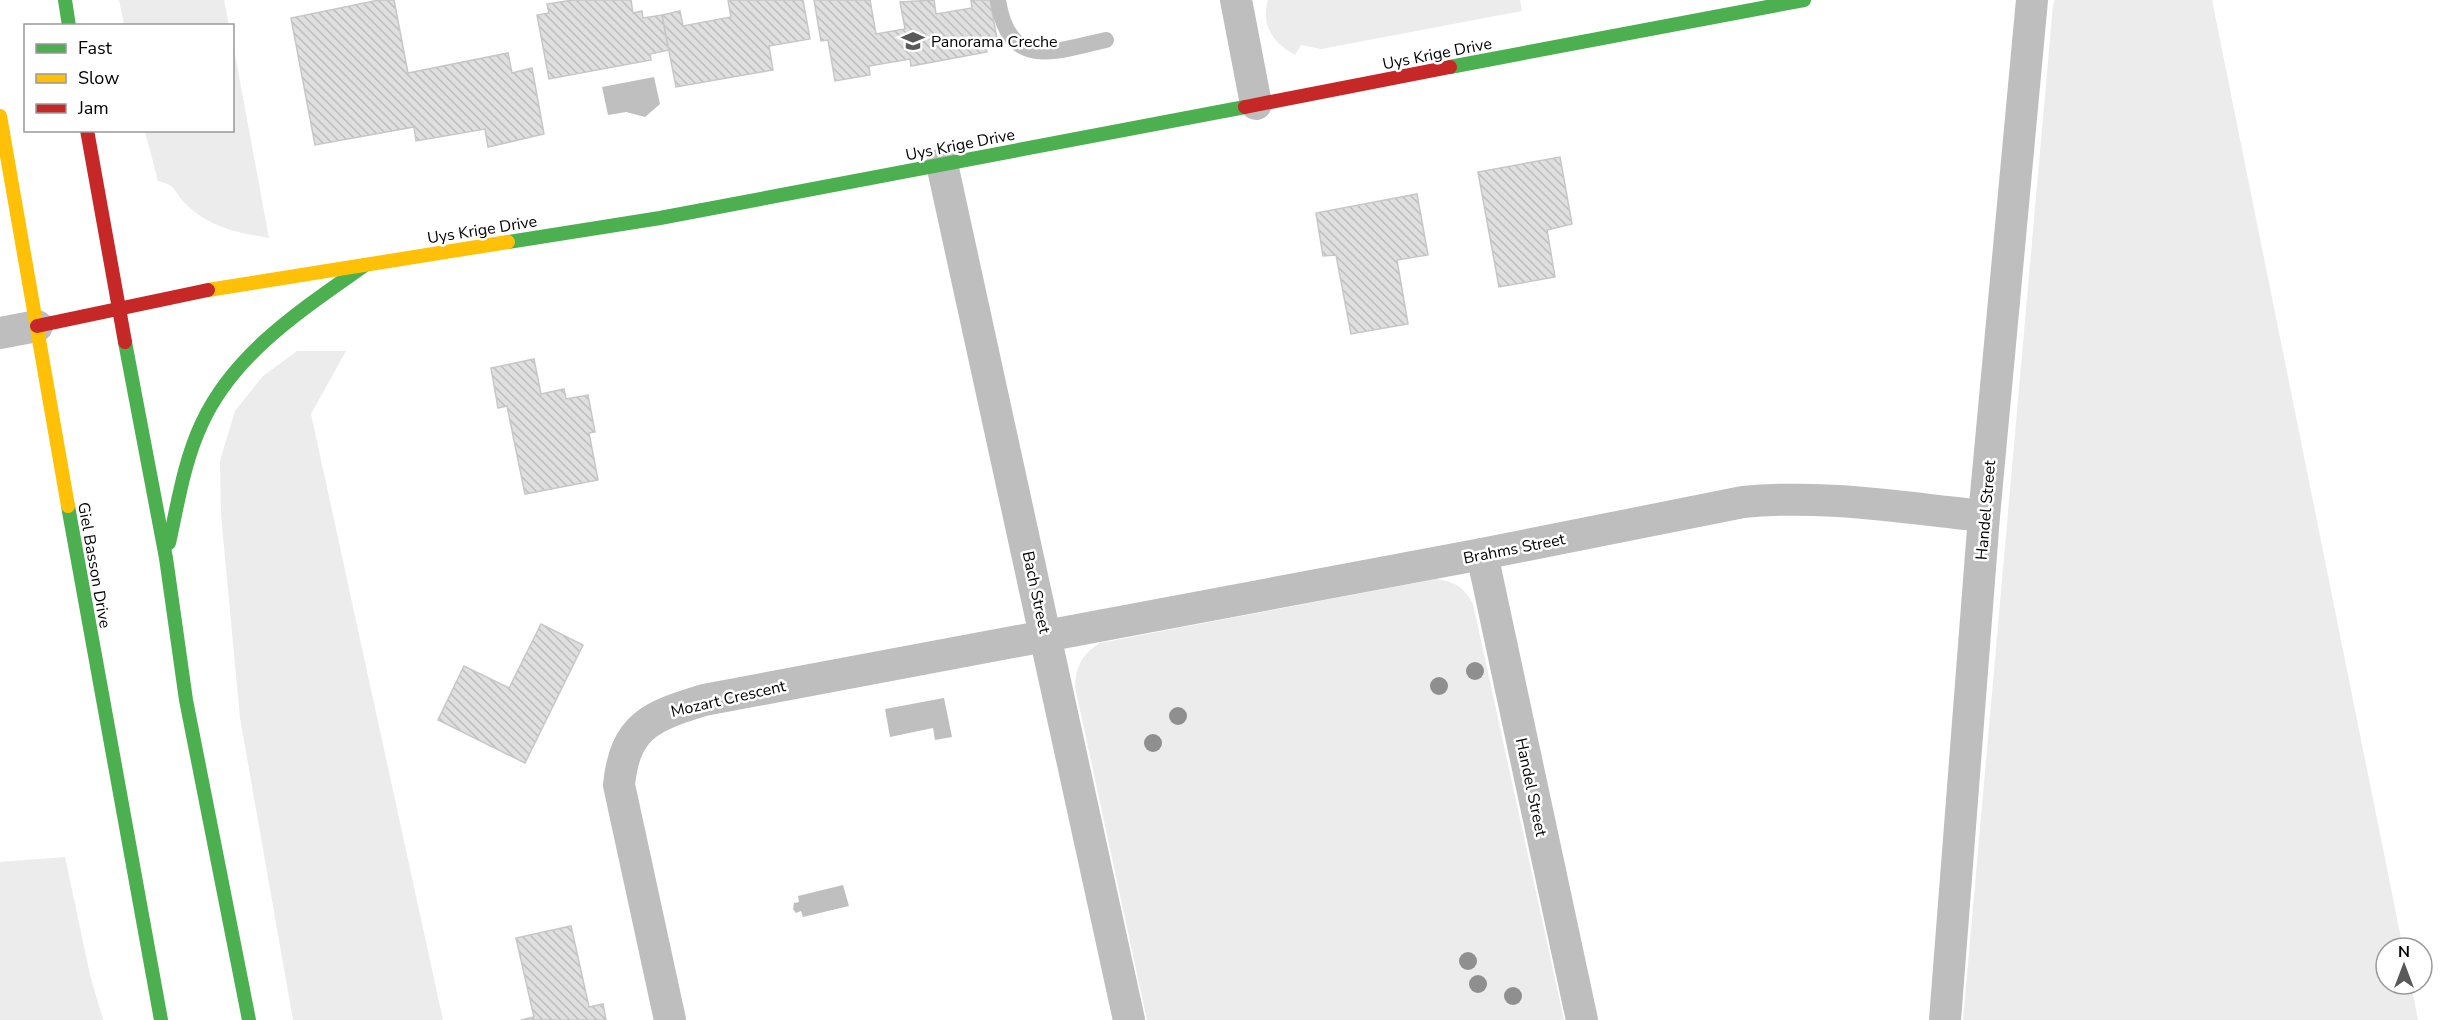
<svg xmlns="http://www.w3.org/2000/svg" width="2458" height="1020" font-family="'Nunito Sans',sans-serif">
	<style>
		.green { fill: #ececec }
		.water { fill: #bfbfbf }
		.building { fill: url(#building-back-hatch); stroke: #c7c7c7; stroke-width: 1.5 }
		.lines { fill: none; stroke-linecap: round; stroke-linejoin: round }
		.lane { stroke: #bebebe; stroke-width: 16 }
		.street { stroke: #bebebe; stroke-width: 32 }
		.fast { stroke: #4caf50; stroke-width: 14 }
		.slow { stroke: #ffc107; stroke-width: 14 }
		.jam { stroke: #c62828; stroke-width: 14 }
		.tree { fill: #8f8f8f }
		.labels { text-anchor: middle; stroke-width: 5; stroke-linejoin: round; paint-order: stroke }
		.poi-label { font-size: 16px; fill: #000; stroke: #fff; text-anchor: start }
		.street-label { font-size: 16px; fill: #000; stroke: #fff }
	</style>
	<defs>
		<pattern id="building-back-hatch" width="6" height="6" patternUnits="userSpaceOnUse" patternTransform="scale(1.5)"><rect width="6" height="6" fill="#dfdfdf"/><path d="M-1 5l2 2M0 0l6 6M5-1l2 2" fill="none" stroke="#bebebe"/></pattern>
	</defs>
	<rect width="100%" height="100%" fill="#fff"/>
	<g class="green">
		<path d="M 119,0 L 224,0 L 229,25 L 124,25 Z"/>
		<path d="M 1268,0 L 1520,0 L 1522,11 L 1321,49 L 1301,45 L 1295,55 C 1274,44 1260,25 1268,0 Z"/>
		<path d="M 2055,0 L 2212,0 L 2403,948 L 2386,948 L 2386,984 L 2411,984 L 2418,1020 L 1963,1020 L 2053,5 Z"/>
		<path d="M 233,44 L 269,238 C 239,233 207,227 185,203 C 172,190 178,186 158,181 L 145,131 L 232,130 Z"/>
		<path d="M 297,351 L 346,351 L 311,414 L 443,1020 L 293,1020 L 240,718 L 221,515 L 220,461 L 235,411 L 263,376 Z"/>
		<path d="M 1436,579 C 1454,581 1465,588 1473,604 L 1564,1020 L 1147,1020 L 1075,687 C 1076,666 1082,654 1100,643 Z"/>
		<path d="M 65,857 L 90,975 L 103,1020 L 0,1020 L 0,862 Z"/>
	</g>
	<g class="water">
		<path d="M 654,77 L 660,104 L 645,117 L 626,112 L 608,115 L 602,87 Z"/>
		<path d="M 944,698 L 952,737 L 935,740 L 933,728 L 890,737 L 885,709 Z"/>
		<path d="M 843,885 L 849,906 L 803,917 L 801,911 L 796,913 L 793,909 L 794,903 L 799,902 L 798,896 Z"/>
	</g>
	<g class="building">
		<path d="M 379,0 L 394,0 L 408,73 L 508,53 L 512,73 L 532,68 L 544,134 L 488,147 L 485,129 L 416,141 L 414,127 L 315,145 L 291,18 Z"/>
		<path d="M 573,0 L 631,0 L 633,13 L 642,11 L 643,18 L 662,15 L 669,50 L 650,54 L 651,60 L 549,79 L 537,15 L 549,13 L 547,4 Z"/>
		<path d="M 728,0 L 803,0 L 810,39 L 769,46 L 773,70 L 676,87 L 662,15 L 680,11 L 683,26 L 731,17 Z"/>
		<path d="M 814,0 L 870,0 L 876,34 L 905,29 L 900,2 L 934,0 L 936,14 L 972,8 L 971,0 L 990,0 L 998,44 L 986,46 L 987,52 L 911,66 L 910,59 L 869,66 L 870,75 L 835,81 L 828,40 L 821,41 Z"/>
		<path d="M 1560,157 L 1572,224 L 1547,230 L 1555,277 L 1499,287 L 1478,172 Z"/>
		<path d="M 1417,194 L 1428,255 L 1397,260 L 1408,324 L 1351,334 L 1336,255 L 1323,256 L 1316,213 Z"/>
		<path d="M 534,359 L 541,394 L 564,389 L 566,399 L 588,395 L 595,432 L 589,433 L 598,480 L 525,494 L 507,406 L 498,408 L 491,368 Z"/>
		<path d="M 541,624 L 583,645 L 525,763 L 438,720 L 464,666 L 509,688 Z"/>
		<path d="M 571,926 L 589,1007 L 603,1004 L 606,1020 L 521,1020 L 534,1017 L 516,938 Z"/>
	</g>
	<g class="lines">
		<path class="lane" d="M 998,0 C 1009,72 1055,51 1106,40"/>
		<g class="street">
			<path d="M 1236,0 L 1256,104"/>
			<path d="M 942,164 L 1129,1020"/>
			<path d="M 0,333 L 37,326"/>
			<path d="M 1482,554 L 1582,1020"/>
			<path d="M 670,1020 L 619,785 C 625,725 652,716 704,700 L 1482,554 L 1743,502 C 1823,494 1904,508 1984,516"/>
			<path d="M 1945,1020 L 1984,516 L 2032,0"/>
		</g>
		<g class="fast">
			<path d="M 65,0 L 69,26"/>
			<path d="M 1450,67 L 1804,0"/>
			<path d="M 508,242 L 660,218 L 1245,107"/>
			<path d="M 125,342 L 166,558 L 186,700 L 249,1020"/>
			<path d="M 68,506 L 161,1020"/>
			<path d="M 169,543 C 178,503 184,461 202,423 C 235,352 303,309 365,265"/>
		</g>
		<g class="slow">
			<path d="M 0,116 L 68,506"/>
			<path d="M 208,290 L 508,242"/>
		</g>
		<g class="jam">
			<path d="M 1245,107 L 1450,67"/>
			<path d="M 87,130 L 125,342"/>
			<path d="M 37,326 L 208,290"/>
		</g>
	</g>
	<g class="tree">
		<circle cx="1475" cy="671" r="9"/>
		<circle cx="1439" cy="686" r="9"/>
		<circle cx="1178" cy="716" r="9"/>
		<circle cx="1153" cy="743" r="9"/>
		<circle cx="1468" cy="961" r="9"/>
		<circle cx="1478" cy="984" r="9"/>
		<circle cx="1513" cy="996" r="9"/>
	</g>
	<defs>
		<g id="school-bare" transform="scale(1.8)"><path d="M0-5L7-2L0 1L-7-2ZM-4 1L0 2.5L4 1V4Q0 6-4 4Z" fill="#595959" stroke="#fff" stroke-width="2.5" paint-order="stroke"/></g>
	</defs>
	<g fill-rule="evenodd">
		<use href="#school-bare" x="913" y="41"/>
	</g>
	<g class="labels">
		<g class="poi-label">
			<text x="931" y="47">Panorama Creche</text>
		</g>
		<g class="street-label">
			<text transform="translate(1437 53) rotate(-11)" y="6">Uys Krige Drive</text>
			<text transform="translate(960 144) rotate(-11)" y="6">Uys Krige Drive</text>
			<text transform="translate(482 229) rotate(-9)" y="6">Uys Krige Drive</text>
			<text transform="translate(1985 510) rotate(-85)" y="6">Handel Street</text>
			<text transform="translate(1514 548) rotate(-11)" y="6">Brahms Street</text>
			<text transform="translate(95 565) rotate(80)" y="6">Giel Basson Drive</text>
			<text transform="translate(1037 592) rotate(78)" y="6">Bach Street</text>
			<text transform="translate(728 698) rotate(-13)" y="6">Mozart Crescent</text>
			<text transform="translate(1532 787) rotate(78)" y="6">Handel Street</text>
		</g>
	</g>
	<rect x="24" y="24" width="210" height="108" fill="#ffffff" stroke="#999999" stroke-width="1.5"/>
	<rect x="36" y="44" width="30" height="9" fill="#4caf50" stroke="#999999" stroke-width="1.5"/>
	<text x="78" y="54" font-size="18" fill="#000000">Fast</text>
	<rect x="36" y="74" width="30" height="9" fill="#ffc107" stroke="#999999" stroke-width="1.5"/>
	<text x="78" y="84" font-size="18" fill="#000000">Slow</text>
	<rect x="36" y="104" width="30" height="9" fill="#c62828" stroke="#999999" stroke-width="1.5"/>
	<text x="78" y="114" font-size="18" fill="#000000">Jam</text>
	<g transform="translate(2404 966)"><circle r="28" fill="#ffffff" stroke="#999999" stroke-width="1.5"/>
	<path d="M0-4.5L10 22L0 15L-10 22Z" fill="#595959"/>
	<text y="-9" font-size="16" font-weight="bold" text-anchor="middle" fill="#000000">N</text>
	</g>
</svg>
